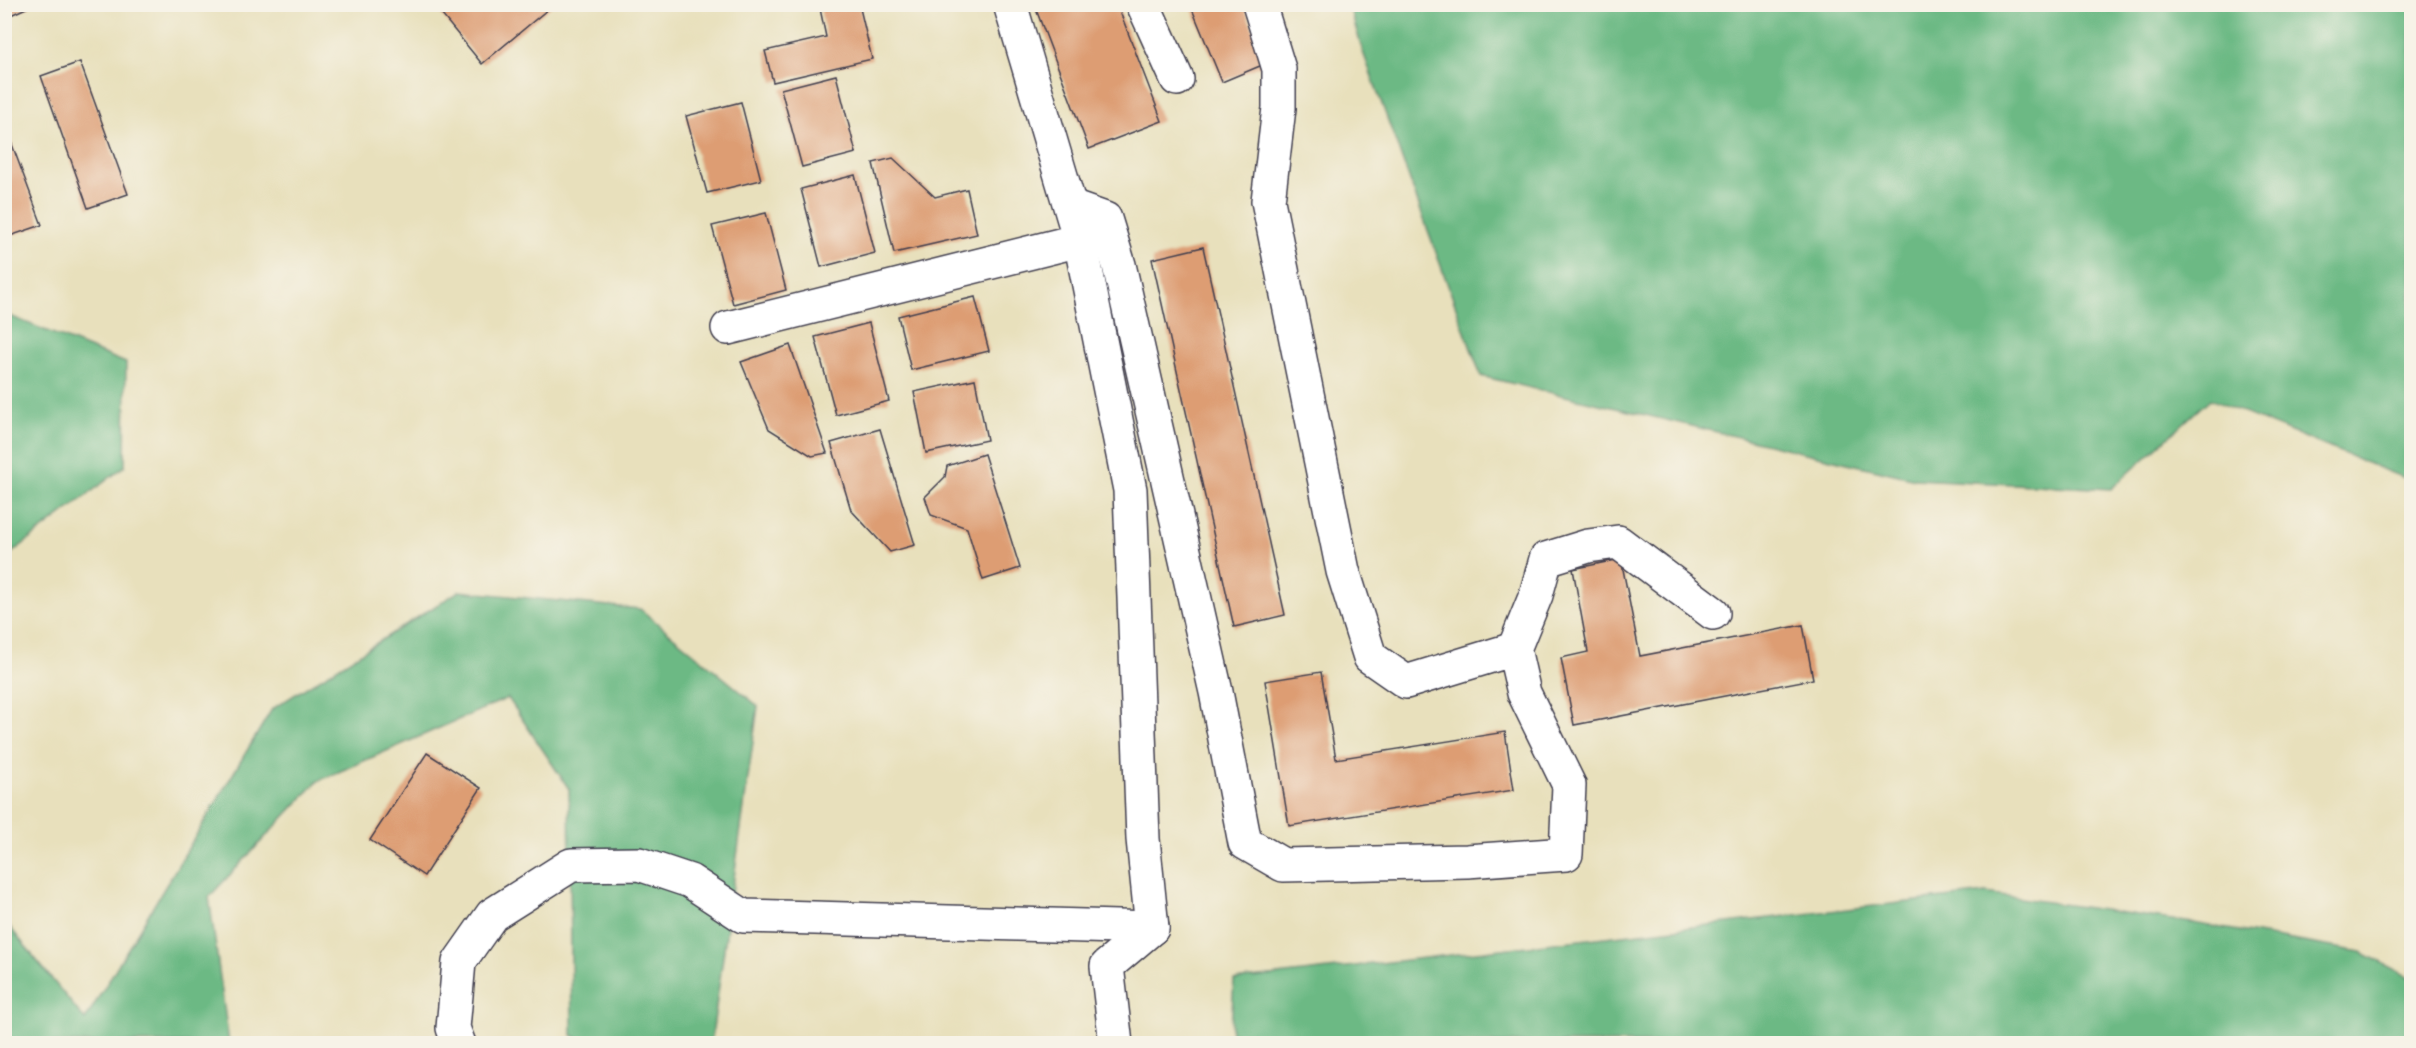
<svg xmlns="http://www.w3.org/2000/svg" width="2416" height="1048" font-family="'IM FELL Double Pica',serif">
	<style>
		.forest { fill: #6cb984; stroke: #476e60; stroke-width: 1.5 }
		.building { fill: #dd9d73 }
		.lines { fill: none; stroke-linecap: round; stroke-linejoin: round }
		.minor-casing { stroke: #403e4e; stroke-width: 36 }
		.minor { stroke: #fff; stroke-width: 33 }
	</style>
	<rect width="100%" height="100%" fill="#f7f3e8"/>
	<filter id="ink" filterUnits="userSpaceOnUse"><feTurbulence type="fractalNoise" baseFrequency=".0167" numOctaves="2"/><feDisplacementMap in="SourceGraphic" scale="12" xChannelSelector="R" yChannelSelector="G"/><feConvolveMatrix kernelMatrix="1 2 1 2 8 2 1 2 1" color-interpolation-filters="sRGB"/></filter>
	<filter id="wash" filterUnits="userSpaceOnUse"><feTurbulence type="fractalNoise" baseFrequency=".008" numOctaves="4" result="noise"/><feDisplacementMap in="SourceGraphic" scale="24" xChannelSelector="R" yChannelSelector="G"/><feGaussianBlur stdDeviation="1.35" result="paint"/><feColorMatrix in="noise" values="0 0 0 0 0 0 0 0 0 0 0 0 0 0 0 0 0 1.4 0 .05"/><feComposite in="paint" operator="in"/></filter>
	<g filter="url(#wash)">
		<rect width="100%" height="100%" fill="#e8e0bc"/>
		<g class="forest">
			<path d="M 1349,5 L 2411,5 L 2411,481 L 2210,399 L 2111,489 L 1915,479 L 1481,376 L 1363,52 Z"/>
			<path d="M 5,314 L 126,363 L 125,466 L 5,558 Z"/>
			<path d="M 459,591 L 640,609 L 758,706 L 711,1043 L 585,1043 L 572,1035 L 569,789 L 508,698 L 318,781 L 209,897 L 229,1043 L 5,1043 L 4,920 L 85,1020 L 272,709 Z"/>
			<path d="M 1986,893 L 2193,923 L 2361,952 L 2411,978 L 2411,1043 L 1230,1043 L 1234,980 Z"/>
		</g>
		<g id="blocks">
			<g class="building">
				<path d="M 4,4 L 35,4 L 4,18 Z"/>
				<path d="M 433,4 L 554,4 L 482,64 Z"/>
				<path d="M 819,4 L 859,4 L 872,59 L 773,82 L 765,51 L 826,37 Z"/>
				<path d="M 1034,4 L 1117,4 L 1162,121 L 1089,149 Z"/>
				<path d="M 1190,4 L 1243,4 L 1267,63 L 1222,82 Z"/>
				<path d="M 80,62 L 128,194 L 88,208 L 41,76 Z"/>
				<path d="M 836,75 L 856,153 L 802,167 L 781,89 Z"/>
				<path d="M 741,102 L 761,180 L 707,193 L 686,116 Z"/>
				<path d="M 4,123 L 42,225 L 4,238 Z"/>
				<path d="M 893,158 L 935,197 L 967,189 L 977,234 L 894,253 L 873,163 Z"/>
				<path d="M 855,175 L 875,253 L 821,267 L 801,189 Z"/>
				<path d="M 766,213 L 786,290 L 733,304 L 712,226 Z"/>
				<path d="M 1203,247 L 1285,615 L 1234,627 L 1152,259 Z"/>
				<path d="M 975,297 L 989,351 L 911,370 L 898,316 Z"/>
				<path d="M 869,323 L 889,401 L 836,415 L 815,337 Z"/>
				<path d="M 790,345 L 827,453 L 812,456 L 769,429 L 741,362 Z"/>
				<path d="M 975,379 L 987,440 L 926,453 L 914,392 Z"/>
				<path d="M 880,429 L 915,545 L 890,552 L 851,510 L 831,443 Z"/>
				<path d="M 984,454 L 1020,568 L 983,580 L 967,528 L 931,515 L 925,497 L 945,477 L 947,466 Z"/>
				<path d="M 1621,559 L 1640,656 L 1803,625 L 1813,679 L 1574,725 L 1561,658 L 1588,652 L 1573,569 Z"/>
				<path d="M 1321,672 L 1336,759 L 1505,732 L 1514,790 L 1289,826 L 1265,681 Z"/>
				<path d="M 427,753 L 481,788 L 424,876 L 370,840 Z"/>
			</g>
		</g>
	</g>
	<g filter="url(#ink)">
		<use href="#blocks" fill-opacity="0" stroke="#403e4e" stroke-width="1.5"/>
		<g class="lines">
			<g class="minor-casing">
				<g id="minor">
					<path d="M 1010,4 L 1080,240 L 1130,490 L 1143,839 L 1152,928 L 1107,966 L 1116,1044"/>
					<path d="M 1143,4 L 1177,79"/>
					<path d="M 1071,207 L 1105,219 L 1119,265 L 1216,692 L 1245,843 L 1283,865 L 1467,861 L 1566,854 L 1569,785 L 1524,693 L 1514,649 L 1406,682 L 1370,657 L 1343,571 L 1268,201 L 1279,108 L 1279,69 L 1259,4"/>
					<path d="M 728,328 L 1080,240"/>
					<path d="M 1514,649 L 1536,595 L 1546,559 L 1588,546 L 1618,542 L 1713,613"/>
					<path d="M 459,1044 L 453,1028 L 459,962 L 492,915 L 571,865 L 639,864 L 690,881 L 743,916 L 1152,928"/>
				</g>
			</g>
			<use href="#minor" class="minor"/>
		</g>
	</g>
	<rect width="2416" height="1048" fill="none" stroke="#f7f3e8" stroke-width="24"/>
</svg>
